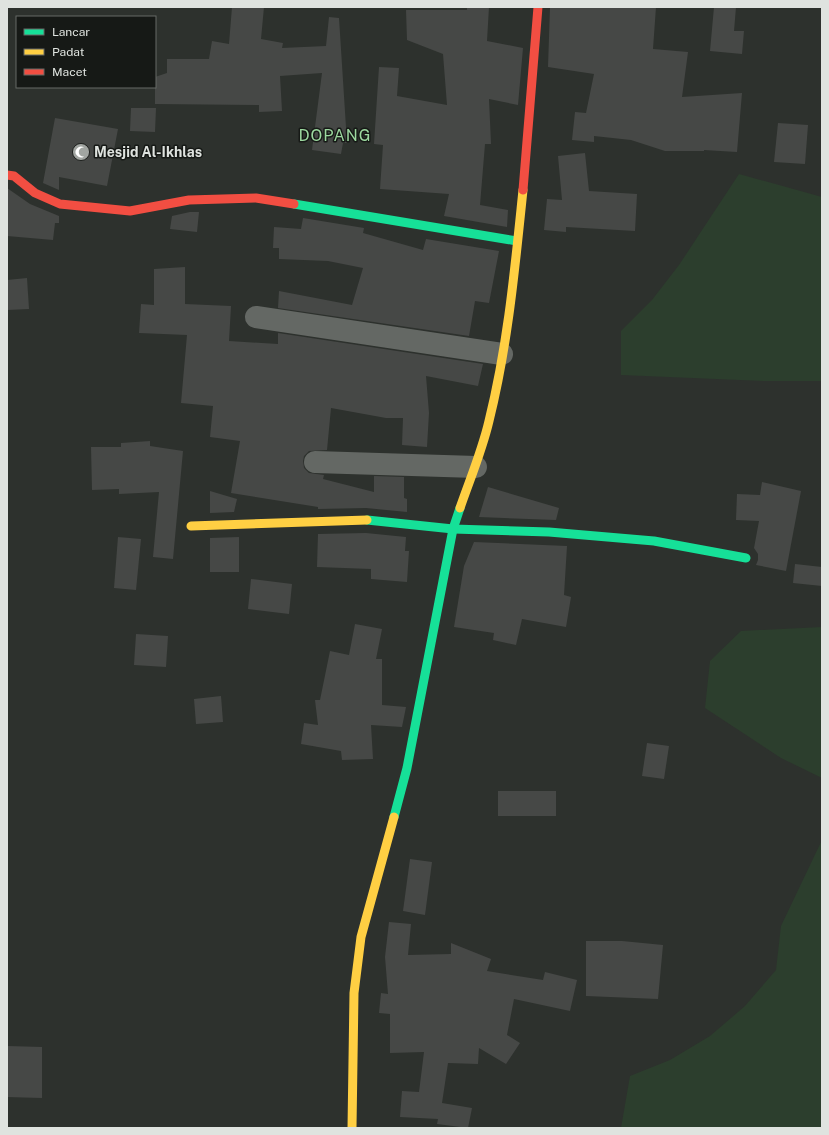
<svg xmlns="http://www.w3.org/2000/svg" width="829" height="1135" font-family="'Public Sans',sans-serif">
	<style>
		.green { fill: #2c3e2d }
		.building { fill: #464846 }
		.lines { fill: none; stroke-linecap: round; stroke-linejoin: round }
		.street { stroke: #646864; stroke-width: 22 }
		.fast { stroke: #16e098; stroke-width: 9 }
		.slow { stroke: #ffcf43; stroke-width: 9 }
		.jam { stroke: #f24e42; stroke-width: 9 }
		.labels { text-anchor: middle; stroke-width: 3; stroke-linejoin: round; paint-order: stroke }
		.poi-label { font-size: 14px; font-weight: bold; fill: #dfe3df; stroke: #161916; text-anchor: start }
		.quarter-label { font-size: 16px; letter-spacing: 1px; fill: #9cd89f; stroke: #161916 }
	</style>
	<rect width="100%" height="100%" fill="#2d312d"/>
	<g class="green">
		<path d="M 739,174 L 822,197 L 822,381 L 765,381 L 621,375 L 621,331 L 652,300 L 679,265 Z"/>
		<path d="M 822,627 L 822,778 L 781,758 L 705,708 L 710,661 L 741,631 Z"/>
		<path d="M 822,840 L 822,1128 L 621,1128 L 630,1076 L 670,1060 L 710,1036 L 745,1006 L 776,970 L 781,926 Z"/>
	</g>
	<g class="building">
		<path d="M 232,7 L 264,7 L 261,39 L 283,43 L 282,48 L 326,46 L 329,17 L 339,18 L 347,143 L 343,143 L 341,154 L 312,150 L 322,73 L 280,76 L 282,111 L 259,112 L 259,105 L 155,104 L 155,77 L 167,73 L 167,59 L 209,59 L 212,41 L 229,44 Z"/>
		<path d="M 467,7 L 489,7 L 487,41 L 523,48 L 518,105 L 489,99 L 491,144 L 485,144 L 480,205 L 508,210 L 507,227 L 444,216 L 449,194 L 380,189 L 383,145 L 374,144 L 379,67 L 399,68 L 397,96 L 447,105 L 443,54 L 407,40 L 406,10 L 467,10 Z"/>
		<path d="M 550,7 L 656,7 L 653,49 L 688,52 L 682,97 L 742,93 L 737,152 L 704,150 L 704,151 L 665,151 L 631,140 L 594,136 L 594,142 L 572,140 L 575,112 L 586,113 L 594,74 L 548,67 Z"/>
		<path d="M 714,7 L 736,7 L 734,31 L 744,31 L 742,54 L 710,51 Z"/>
		<path d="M 131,108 L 156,108 L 155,132 L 130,131 Z"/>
		<path d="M 55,118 L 118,129 L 107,186 L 59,177 L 59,190 L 43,183 Z"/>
		<path d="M 778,123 L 808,125 L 805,164 L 774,162 Z"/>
		<path d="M 585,153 L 589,191 L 637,194 L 635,231 L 566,227 L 566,232 L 544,230 L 547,199 L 562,200 L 558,156 Z"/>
		<path d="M 7,188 L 30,204 L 59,216 L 59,223 L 55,223 L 53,240 L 7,236 Z"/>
		<path d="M 190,212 L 199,212 L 197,232 L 170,229 L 172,216 Z"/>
		<path d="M 303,218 L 364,228 L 363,233 L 423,250 L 426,239 L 499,251 L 489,303 L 475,301 L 469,336 L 278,308 L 279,291 L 352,305 L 363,268 L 328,261 L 279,259 L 279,248 L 273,248 L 274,227 L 301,229 Z"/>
		<path d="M 185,267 L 185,304 L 231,306 L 229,341 L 278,344 L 278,333 L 483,364 L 478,386 L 426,376 L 429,413 L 427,447 L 402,445 L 403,418 L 386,418 L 331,408 L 327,450 L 309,451 L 304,456 L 303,461 L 304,468 L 309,473 L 324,475 L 323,479 L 374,492 L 374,476 L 404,477 L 404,498 L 407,499 L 407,512 L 366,508 L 318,509 L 318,507 L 231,493 L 240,441 L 210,437 L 213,406 L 181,403 L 187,335 L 139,333 L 141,304 L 154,305 L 154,269 Z"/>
		<path d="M 27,278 L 29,309 L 7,310 L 7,280 Z"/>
		<path d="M 150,441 L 150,446 L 183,451 L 173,559 L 153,557 L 159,492 L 119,494 L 119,489 L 92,490 L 91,447 L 121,447 L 121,443 Z"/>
		<path d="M 762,482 L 801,491 L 786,571 L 756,565 L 758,560 L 758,554 L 754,548 L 759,521 L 736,520 L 737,494 L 760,495 Z"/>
		<path d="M 488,487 L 559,508 L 556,520 L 479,517 Z"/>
		<path d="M 210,491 L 237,499 L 234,512 L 210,513 Z"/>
		<path d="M 366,533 L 406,537 L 405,551 L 409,551 L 407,582 L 371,579 L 371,569 L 317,567 L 318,534 Z"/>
		<path d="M 118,537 L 141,539 L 136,590 L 114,588 Z"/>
		<path d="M 239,537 L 239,572 L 210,572 L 210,538 Z"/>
		<path d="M 474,542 L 567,546 L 564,595 L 571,597 L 566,627 L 522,619 L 516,645 L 493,640 L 494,633 L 454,627 L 464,566 Z"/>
		<path d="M 795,564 L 822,567 L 822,586 L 793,583 Z"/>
		<path d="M 251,579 L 292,584 L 289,614 L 248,609 Z"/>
		<path d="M 355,624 L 382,629 L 376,659 L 382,659 L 382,705 L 406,707 L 402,727 L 371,725 L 373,759 L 342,760 L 341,751 L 301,744 L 304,723 L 318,725 L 315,700 L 320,700 L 330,651 L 349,655 Z"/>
		<path d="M 136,634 L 168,636 L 166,667 L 134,665 Z"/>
		<path d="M 221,696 L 223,722 L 196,724 L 194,699 Z"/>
		<path d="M 647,743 L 669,746 L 664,779 L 642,776 Z"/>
		<rect x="498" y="791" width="58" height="25"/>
		<path d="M 410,859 L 432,862 L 425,915 L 403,911 Z"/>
		<path d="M 389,922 L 411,924 L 408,955 L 451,954 L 451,943 L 491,959 L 487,971 L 543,980 L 545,972 L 577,980 L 570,1011 L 514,999 L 507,1035 L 520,1043 L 506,1064 L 479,1048 L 478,1064 L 448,1063 L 442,1103 L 472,1108 L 468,1128 L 437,1124 L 438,1119 L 400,1117 L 402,1091 L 419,1092 L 424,1052 L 390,1053 L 390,1014 L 379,1013 L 381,993 L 388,994 L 385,957 Z"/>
		<path d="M 586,941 L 622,941 L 663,945 L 658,999 L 586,996 Z"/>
		<path d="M 7,1046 L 42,1047 L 42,1098 L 7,1097 Z"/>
	</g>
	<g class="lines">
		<g class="street">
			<path d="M 256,317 L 502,354"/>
			<path d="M 315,462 L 476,467"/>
		</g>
		<g class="fast">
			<path d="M 294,204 L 517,241"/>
			<path d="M 367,520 L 453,529 L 549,532 L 654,541 L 746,558"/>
			<path d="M 394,817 L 407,768 L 453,529 L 460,508"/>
		</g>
		<g class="slow">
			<path d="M 460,508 C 470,479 482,451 489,421 C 508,345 515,267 523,190"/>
			<path d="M 191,526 L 367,520"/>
			<path d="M 352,1128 L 354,993 L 361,937 L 394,817"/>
		</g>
		<g class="jam">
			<path d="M 7,175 L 14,176 L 35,193 L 60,204 L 130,211 L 189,200 L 256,198 L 294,204"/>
			<path d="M 523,190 L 538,7"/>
		</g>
	</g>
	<defs>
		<g id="mosque-disc" transform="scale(0.9)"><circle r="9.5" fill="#a1a5a1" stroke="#161916"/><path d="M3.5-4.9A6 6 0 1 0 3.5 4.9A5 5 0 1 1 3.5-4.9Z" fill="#fff"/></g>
	</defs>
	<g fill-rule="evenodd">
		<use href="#mosque-disc" x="81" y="152"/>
	</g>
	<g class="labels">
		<g class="poi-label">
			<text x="94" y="157">Mesjid Al-Ikhlas</text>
		</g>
		<g class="quarter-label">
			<text x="335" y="141">DOPANG</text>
		</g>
	</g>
	<rect width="829" height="1135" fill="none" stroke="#dfe3df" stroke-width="16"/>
	<rect x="16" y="16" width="140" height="72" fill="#161916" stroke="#666a66"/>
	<rect x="24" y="29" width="20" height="6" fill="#16e098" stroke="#666a66"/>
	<text x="52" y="36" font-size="12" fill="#dfe3df">Lancar</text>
	<rect x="24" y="49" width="20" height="6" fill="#ffcf43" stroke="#666a66"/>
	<text x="52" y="56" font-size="12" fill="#dfe3df">Padat</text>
	<rect x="24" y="69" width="20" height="6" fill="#f24e42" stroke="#666a66"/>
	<text x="52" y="76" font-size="12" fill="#dfe3df">Macet</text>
</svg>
